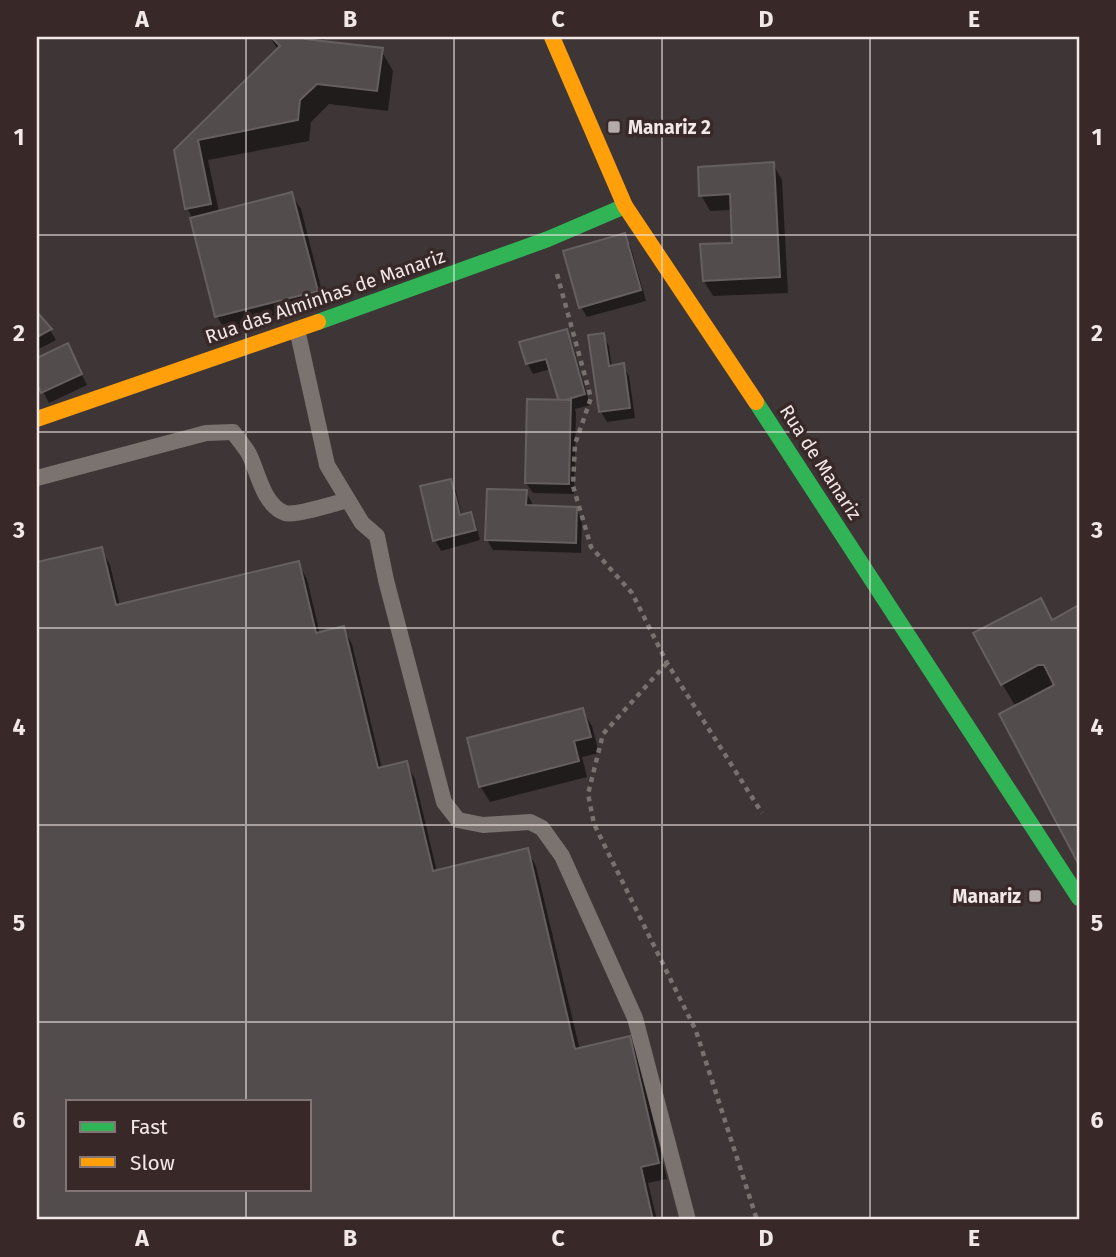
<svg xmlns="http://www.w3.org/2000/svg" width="1116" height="1257" font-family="'Fira Sans',sans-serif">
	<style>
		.shadow { fill: #0007; fill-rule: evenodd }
		.building { fill: #534c4d; stroke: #655f60; stroke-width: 2; fill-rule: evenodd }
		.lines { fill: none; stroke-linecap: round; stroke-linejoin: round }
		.path { stroke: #78726f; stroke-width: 4.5; stroke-dasharray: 5 5; stroke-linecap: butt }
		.lane { stroke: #7b736f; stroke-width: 16 }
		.fast { stroke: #30b455; stroke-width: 16 }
		.slow { stroke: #ff9f0a; stroke-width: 16 }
		.grid { fill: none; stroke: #f3e8e8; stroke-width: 2; stroke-opacity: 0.55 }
		.poi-dot { fill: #b4aaaa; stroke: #382928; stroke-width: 2.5 }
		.labels { text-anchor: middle; stroke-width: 7; stroke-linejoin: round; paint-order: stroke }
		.poi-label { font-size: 19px; font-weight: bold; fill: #f3e8e8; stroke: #382928; text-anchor: start }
		.street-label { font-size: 19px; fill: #f3e8e8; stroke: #382928 }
		.neatline { fill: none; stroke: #f3e8e8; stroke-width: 2.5 }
		.grid-label { font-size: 23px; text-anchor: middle; font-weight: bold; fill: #f3e8e8 }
	</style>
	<rect width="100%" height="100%" fill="#3e3636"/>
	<g class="shadow">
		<path d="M 270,37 L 328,37 L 322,42 L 381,50 L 393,71 L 388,111 L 329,104 L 311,122 L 309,141 L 208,160 L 219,212 L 291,194 L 301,209 L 326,307 L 226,332 L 217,316 L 193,219 L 187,208 L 175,150 L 278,50 Z"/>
		<path d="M 773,164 L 782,180 L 788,293 L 713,296 L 704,281 L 734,244 L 732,210 L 710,211 L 701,195 Z"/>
		<path d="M 630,245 L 646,301 L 587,317 L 581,307 L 565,252 Z"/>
		<path d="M 37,315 L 50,330 L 56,340 L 37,350 Z"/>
		<path d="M 566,331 L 572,342 L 590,405 L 575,409 L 576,413 L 574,494 L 533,493 L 526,483 L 560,402 L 551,369 L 533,374 L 527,363 Z"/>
		<path d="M 603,335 L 609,346 L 612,367 L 623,365 L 629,376 L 635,418 L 607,422 L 601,412 Z"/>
		<path d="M 67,346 L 87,385 L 49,403 L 37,380 L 37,360 Z"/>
		<path d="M 450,481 L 456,491 L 462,516 L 470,514 L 476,524 L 480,540 L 441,551 L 435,540 Z"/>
		<path d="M 526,492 L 532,503 L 532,507 L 576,509 L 582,519 L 581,553 L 493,550 L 487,540 Z"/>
		<path d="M 101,549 L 110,565 L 120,606 L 298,563 L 307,579 L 320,634 L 343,628 L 352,644 L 382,769 L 406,763 L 415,779 L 437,872 L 527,850 L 536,866 L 580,1050 L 629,1038 L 638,1054 L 667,1179 L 648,1183 L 657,1220 L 37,1220 L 37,564 ZM 68,1101 L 310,1101 L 310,1189 L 68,1189 Z"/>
		<path d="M 1079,607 L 1079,862 L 1001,715 L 1016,707 L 1002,684 L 1052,622 Z"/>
		<path d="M 582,710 L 592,726 L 599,753 L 582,757 L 587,777 L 490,802 L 480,786 Z"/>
	</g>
	<g class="building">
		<path d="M 271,37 L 304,37 L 305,39 L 383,48 L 377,91 L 317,84 L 300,100 L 298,120 L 198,140 L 211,204 L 185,209 L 174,150 L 280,46 Z"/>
		<path d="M 774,162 L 780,277 L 703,281 L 700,244 L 732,243 L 730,194 L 699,196 L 698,167 Z"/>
		<path d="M 292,192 L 318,291 L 215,317 L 190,218 Z"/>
		<path d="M 625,233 L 641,290 L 579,308 L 563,251 Z"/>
		<path d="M 37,312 L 52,329 L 37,337 Z"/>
		<path d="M 567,329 L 585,394 L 559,402 L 546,359 L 526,364 L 519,342 Z"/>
		<path d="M 604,333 L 609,366 L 624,363 L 630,408 L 599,412 L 588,335 Z"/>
		<path d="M 68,343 L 82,374 L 41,393 L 37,384 L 37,358 Z"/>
		<path d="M 527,399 L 571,400 L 569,484 L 525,483 Z"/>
		<path d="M 451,479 L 460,515 L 471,512 L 476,530 L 433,541 L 420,486 Z"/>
		<path d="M 487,489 L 527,490 L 526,505 L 577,507 L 576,543 L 485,540 Z"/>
		<path d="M 102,547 L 116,605 L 299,561 L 316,633 L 344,626 L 378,768 L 407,761 L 433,871 L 528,848 L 575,1049 L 630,1036 L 659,1163 L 641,1167 L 653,1220 L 37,1220 L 37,562 ZM 68,1101 L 310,1101 L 310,1189 L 68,1189 Z"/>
		<path d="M 1041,598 L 1052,620 L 1079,605 L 1079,865 L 999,714 L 1054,685 L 1044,665 L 1038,665 L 1001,685 L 973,633 Z"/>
		<path d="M 583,708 L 591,737 L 574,741 L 579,761 L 479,787 L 467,738 Z"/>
	</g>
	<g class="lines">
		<g class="path">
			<path d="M 557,274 L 591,398 L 575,444 L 573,486 L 591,547 L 632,593 L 667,663 L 762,813"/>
			<path d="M 667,663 L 603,734 L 588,794 L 594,824 L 696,1031 L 757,1220"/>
		</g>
		<g class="lane">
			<path d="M 297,329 L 327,465 L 362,523 L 377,536 L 386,580 L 444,802 L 458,820 L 483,825 L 530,822 L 542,828 L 562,856 L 635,1018 L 688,1220"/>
			<path d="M 37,478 L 206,433 L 233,432 C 238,439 245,447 249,454 C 258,472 263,505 285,513 C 296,516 335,503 348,500"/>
		</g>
		<g class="fast">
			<path d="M 318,322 L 548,239 L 625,206"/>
			<path d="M 756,402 L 1079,898"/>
		</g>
		<g class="slow">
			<path d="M 552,37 L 625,206 L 756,402"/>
			<path d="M 37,419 L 318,322"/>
		</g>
	</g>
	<path class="grid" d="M 246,37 L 246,1101M 454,37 L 454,1220M 662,37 L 662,1220M 870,37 L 870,1220M 37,235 L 1079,235M 37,432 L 1079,432M 37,628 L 1079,628M 37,825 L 1079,825M 37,1022 L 1079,1022M 246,1189 L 246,1220"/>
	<g class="poi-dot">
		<rect x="607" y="120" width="14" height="14" rx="3.5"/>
		<rect x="1028" y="889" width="14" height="14" rx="3.5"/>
	</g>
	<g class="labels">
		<g class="poi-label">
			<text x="628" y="134">Manariz 2</text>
			<text x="1021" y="903" text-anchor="end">Manariz</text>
		</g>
		<g class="street-label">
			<text transform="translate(325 296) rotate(-19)" y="7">Rua das Alminhas de Manariz</text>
			<text transform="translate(821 462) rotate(57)" y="7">Rua de Manariz</text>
		</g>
	</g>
	<rect width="1116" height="1257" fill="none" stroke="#382928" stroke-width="77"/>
	<rect x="66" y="1100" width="245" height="91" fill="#382928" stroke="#837575" stroke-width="2"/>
	<rect x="80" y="1122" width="35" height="10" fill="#30b455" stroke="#837575" stroke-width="2"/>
	<text x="130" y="1134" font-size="21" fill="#f3e8e8">Fast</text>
	<rect x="80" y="1157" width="35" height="10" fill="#ff9f0a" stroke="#837575" stroke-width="2"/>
	<text x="130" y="1170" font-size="21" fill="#f3e8e8">Slow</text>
	<rect x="38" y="38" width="1040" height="1180" class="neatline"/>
	<g class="grid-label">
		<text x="142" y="27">A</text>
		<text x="350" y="27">B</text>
		<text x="558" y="27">C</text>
		<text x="766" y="27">D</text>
		<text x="974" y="27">E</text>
		<text x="19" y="145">1</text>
		<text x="1097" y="145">1</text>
		<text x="19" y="341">2</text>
		<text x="1097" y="341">2</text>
		<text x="19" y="538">3</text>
		<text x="1097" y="538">3</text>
		<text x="19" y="735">4</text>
		<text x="1097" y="735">4</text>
		<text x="19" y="931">5</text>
		<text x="1097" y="931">5</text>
		<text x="19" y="1128">6</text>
		<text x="1097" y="1128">6</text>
		<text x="142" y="1246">A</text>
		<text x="350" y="1246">B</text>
		<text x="558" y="1246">C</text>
		<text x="766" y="1246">D</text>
		<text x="974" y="1246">E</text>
	</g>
</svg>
